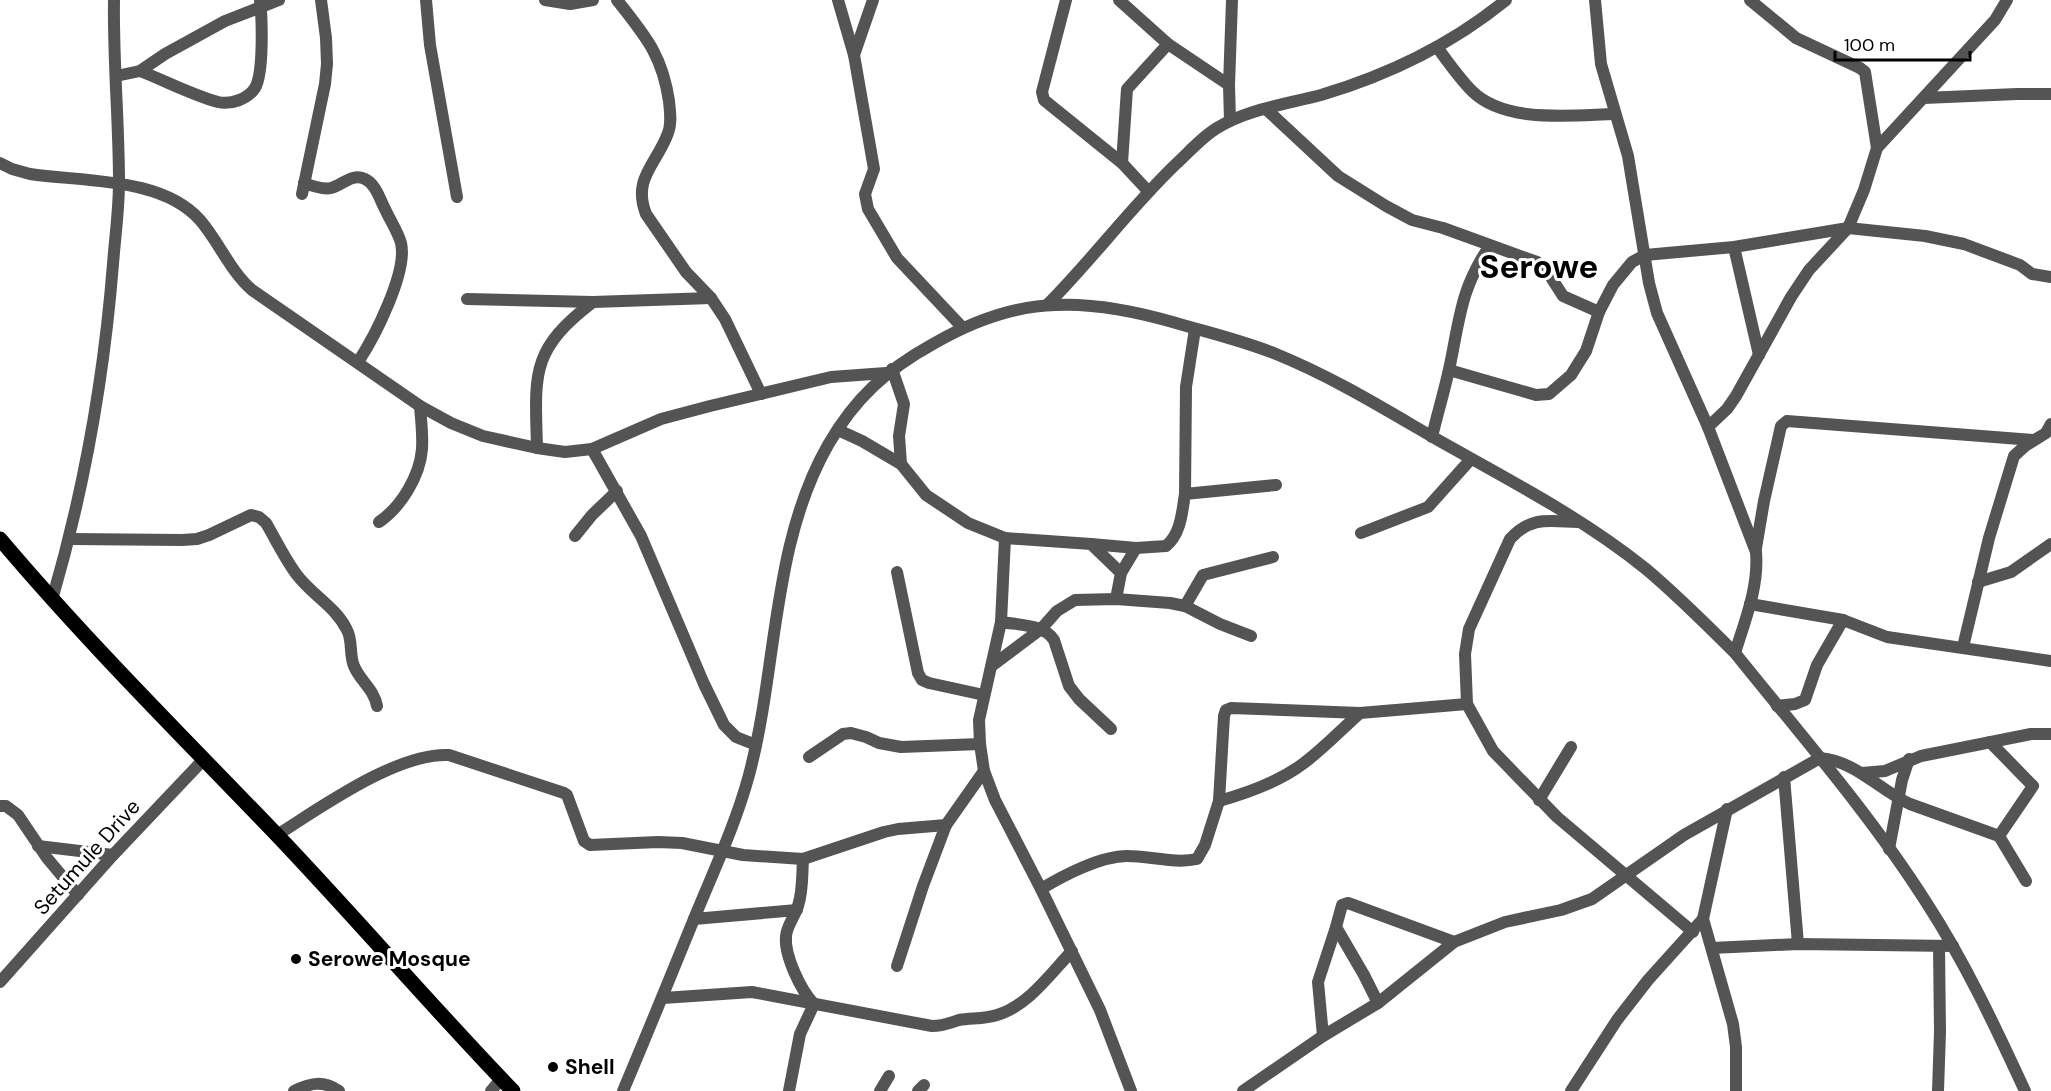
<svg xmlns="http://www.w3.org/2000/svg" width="2051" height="1091" font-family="'DM Sans',sans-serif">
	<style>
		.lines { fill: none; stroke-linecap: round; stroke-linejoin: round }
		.minor { stroke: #545454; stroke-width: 12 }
		.major { stroke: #000; stroke-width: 15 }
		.poi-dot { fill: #000; stroke: #fff; stroke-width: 2 }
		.labels { text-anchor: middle; stroke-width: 6; stroke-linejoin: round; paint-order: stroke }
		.street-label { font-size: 21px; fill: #000; stroke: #fff }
		.poi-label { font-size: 21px; font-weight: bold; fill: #000; stroke: #fff; text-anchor: start }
		.town-label { font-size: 33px; font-weight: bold; fill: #000; stroke: #fff }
	</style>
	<rect width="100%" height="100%" fill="#fff"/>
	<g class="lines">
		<g class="minor">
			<path d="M 426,0 L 430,45 L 457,197"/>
			<path d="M 545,0 L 570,4 L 593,0"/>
			<path d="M 617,0 C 645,36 662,54 669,101 C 670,112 672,123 668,133 C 657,164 632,178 646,214 L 686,272 L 711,298 L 725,319 L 761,394"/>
			<path d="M 838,0 L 854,55 L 874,169 L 865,194 L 868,209 L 897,258 L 962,327"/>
			<path d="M 1066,0 L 1042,92 L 1044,100 L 1122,163 L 1148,191"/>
			<path d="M 1119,0 L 1168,44 L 1229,85"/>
			<path d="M 1595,0 L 1601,64 L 1628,156 L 1649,283 L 1657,313 L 1708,427 L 1756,552 C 1759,587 1745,620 1735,653"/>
			<path d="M 1750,0 L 1796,38 L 1860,68 L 1865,72 L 1877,148"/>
			<path d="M 1437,47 C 1448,62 1459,78 1472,91 C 1505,124 1573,115 1615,114"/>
			<path d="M 854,55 L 873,0"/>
			<path d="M 140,71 C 166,81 192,95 218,102 C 231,105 248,99 255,88 C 264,73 262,18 260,0"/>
			<path d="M 116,76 L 140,71 L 165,54 L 225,21 L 279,0"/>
			<path d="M 1924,98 L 2017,94 L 2051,94"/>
			<path d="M 1266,109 L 1338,176 L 1386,206 L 1412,220 L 1443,228 L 1537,262 L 1545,268 L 1563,296 L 1599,312"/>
			<path d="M 1230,121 L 1229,85 L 1232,0"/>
			<path d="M 0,163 L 12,169 L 30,174 C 84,182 162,177 200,220 C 219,242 230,271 252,290 L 420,406 L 451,423 L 483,436 L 537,448 L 565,452 L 592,449 L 661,419 L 710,406 L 831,377 L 886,373"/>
			<path d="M 1122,163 L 1127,89 L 1168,44"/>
			<path d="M 304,183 C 312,186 323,190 331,188 C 343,185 351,173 365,179 C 376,184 380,200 385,209 C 390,220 398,232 401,243 C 408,272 374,338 358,362"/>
			<path d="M 302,194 L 325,84 L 327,64 L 326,38 L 321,0"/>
			<path d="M 1734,247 L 1759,355"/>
			<path d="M 467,299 L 593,302 L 711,298"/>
			<path d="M 1047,305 C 1092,260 1130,208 1176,164 C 1189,152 1202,137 1217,128 C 1248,109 1287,104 1321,95 C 1388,75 1452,44 1506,0"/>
			<path d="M 892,369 L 904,404 L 899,436 L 901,464"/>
			<path d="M 1449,370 L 1536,395 L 1549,394 L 1571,375 L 1586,351 L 1599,312 L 1613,285 L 1632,262 L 1645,255 L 1734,247 L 1848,228 L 1925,236 L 1964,244 L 2020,265 L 2032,274 L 2051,277"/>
			<path d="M 1708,427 L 1727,409 L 1736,396 L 1791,297 L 1809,270 L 1848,228 L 1864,190 L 1877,148 L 1995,20 L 2007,0"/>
			<path d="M 838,430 L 862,441 L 901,464 L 926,495 L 968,523 L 1005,538 L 1091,544 L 1121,573"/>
			<path d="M 1432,437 C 1438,411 1446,386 1451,360 C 1460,315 1462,287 1489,247"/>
			<path d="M 537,448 C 535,374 530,350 593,302"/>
			<path d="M 592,449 L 641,536 L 704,684 L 724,725 L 736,737 L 756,745"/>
			<path d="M 1185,494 L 1186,387 L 1195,329"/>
			<path d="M 379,522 C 401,507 420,476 422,449 C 423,435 421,420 420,406"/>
			<path d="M 1577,522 C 1548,521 1531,516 1510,539 L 1469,629 L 1465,654 L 1467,704 L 1493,751 L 1557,817 L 1693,932"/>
			<path d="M 1361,533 L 1428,507 L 1471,459"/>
			<path d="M 575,536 L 592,515 L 617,491"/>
			<path d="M 1005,538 L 1001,622 L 979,720 L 980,744 L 984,771 L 995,800 L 1041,889 L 1100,1010 L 1131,1091"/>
			<path d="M 69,539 L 182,540 L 197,539 L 209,535 L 251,515 L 259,517 L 266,523 C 276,540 285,559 297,575 C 312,595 336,607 347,630 C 353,641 349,655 354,666 C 360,681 374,689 377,706"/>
			<path d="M 1091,544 L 1136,548 L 1166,546 C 1181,534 1182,512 1185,494 L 1276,485"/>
			<path d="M 1756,548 L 1764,501 L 1781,426 L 1787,421 L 2033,440"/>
			<path d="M 897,572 L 918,673 L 922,680 L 929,683 L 984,695"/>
			<path d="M 1978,582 L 2011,572 L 2051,544"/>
			<path d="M 1116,599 L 1121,573 L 1136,548"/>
			<path d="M 52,600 C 84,490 104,378 113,264 C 115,237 119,210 119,182 C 119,122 113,61 114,0"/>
			<path d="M 1750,604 L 1843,620 L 1887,637 L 2051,661"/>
			<path d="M 1185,606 L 1203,575 L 1273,557"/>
			<path d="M 1001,622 C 1018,625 1044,624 1054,640 L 1069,686 L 1079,699 L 1111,729"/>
			<path d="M 1963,647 L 1989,538 L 2014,456 L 2025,446 L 2046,433 L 2051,424"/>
			<path d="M 993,665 L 1041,629 L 1057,611 L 1075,600 L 1116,599 L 1170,603 L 1185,606 L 1220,624 L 1251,636"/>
			<path d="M 1777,706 L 1795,704 L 1805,700 L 1817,665 L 1843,620"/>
			<path d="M 1990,742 L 2033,786 L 1999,836"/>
			<path d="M 809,757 L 843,734 L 851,733 L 866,737 L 879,743 L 901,747 L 980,744"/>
			<path d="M 1862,773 L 1885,771 L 1921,756 L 2031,734 L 2051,734"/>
			<path d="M 1784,777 L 1798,944"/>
			<path d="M 1539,800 L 1571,747"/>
			<path d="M 1219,801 C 1248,793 1279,782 1304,763 C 1324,748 1342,729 1360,713"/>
			<path d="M 0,806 L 6,806 L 18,815 L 47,858 L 78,895"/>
			<path d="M 277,835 C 320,808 398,752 449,755 L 564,793 L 567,795 L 584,841 L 590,845 L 658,842 L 682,843 L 743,855 L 803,859 L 884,832 L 898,829 L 946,825 L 984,771"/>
			<path d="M 38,846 L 113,855"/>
			<path d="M 1889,849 L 1902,780 L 1909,759"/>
			<path d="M 803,859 C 802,875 803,891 798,906 C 795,916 787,925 786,936 C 784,955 801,991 814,1004"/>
			<path d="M 1041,889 C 1064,875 1101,856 1127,856 C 1150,856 1175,864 1197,859 L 1205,845 L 1219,801 L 1224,716 L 1226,710 L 1231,708 L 1360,713 L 1467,704"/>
			<path d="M 694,919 L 797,910"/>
			<path d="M 1703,919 L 1733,1024 L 1736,1047 L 1736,1091"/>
			<path d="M 1712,948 L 1798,944 L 1953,946"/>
			<path d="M 897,966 L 923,886 L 946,825"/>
			<path d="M 0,982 L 113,855 L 204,759"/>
			<path d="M 663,998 L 752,992 L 932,1026 C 944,1026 949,1023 959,1020 C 972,1018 985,1019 997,1015 C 1028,1006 1051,973 1072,951"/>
			<path d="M 1378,1003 L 1364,975 L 1336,927 L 1342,905 L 1348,903 L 1454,942"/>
			<path d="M 1323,1036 L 1318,982 L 1336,927"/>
			<path d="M 294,1091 C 310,1083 323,1080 339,1091"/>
			<path d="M 491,1091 L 501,1079"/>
			<path d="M 623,1091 C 648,1032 672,973 696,914 C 715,868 736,823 749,775 C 778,666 771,545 828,445 C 855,398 886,370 933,344 C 971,322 1011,306 1056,305 C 1097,303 1138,312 1176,323 C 1210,333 1244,341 1276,354 C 1333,377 1386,410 1438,440 C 1509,480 1583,518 1646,569 C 1677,595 1706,624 1735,653 C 1800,734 1870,814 1926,902 C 1965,962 1995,1026 2025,1091"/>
			<path d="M 789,1091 L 800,1034 L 814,1004"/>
			<path d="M 880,1091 L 889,1076"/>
			<path d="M 918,1091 L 924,1085"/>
			<path d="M 1243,1091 L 1323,1036 L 1378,1003 L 1454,942 L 1505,922 L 1561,910 L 1592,899 L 1684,835 L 1820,758 C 1856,761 1879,790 1910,804 L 1999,836 L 2026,881"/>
			<path d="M 1571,1091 L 1617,1020 L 1648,980 L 1703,919 L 1727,809"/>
			<path d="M 1938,1091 L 1940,1032 L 1939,946"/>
		</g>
		<path class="major" d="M 0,539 C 87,642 183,737 276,834 C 357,919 432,1007 513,1091"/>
	</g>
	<g class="poi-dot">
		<circle cx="296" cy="959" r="6"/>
		<circle cx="553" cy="1067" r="6"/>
	</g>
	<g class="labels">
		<g class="street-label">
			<text transform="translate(87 857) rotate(-48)" y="7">Setumule Drive</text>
		</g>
		<g class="poi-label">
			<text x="308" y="966">Serowe Mosque</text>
			<text x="565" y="1074">Shell</text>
		</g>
		<g class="town-label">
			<text x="1539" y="278">Serowe</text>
		</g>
	</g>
	<path d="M1835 51v9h135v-9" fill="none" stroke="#000000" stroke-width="3"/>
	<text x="1844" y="51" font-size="18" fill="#000000" stroke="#ffffff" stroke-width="4.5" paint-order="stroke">100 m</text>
</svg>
